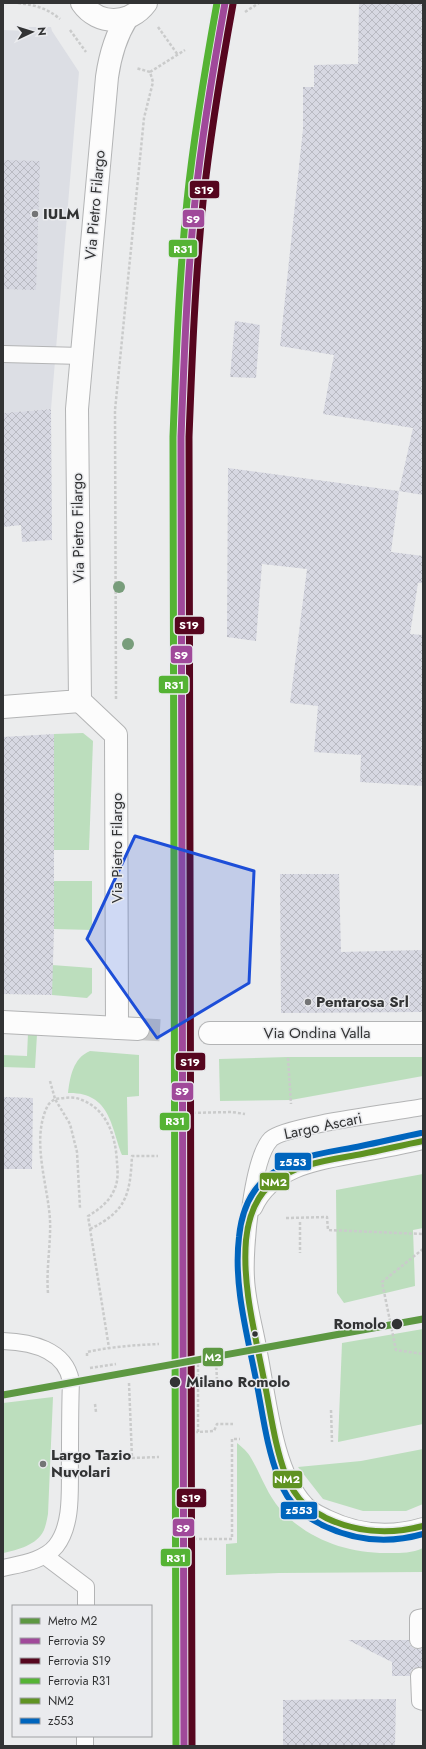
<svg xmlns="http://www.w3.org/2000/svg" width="426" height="1749" font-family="Jost,sans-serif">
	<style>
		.built { fill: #dcdee4 }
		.grass { fill: #bcdebd }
		.building { fill: url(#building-cross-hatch) }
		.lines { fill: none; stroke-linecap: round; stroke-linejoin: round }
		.minor-tunnel { stroke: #c6c7c8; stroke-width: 22; stroke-dasharray: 22 11; stroke-linecap: butt }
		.service-casing { stroke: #b3b4b5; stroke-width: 18 }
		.pedestrian-casing { stroke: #b3b4b5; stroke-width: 24 }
		.minor-casing { stroke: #b3b4b5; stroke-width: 24 }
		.path { stroke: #cacbcb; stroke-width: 2.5; stroke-dasharray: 3 2; stroke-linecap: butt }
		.service { stroke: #fcfcfc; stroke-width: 16 }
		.pedestrian { stroke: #fcfcfc; stroke-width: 22 }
		.minor { stroke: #fcfcfc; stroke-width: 22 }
		.bus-1-casing { stroke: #eaebee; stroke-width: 9 }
		.bus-2-casing { stroke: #eaebee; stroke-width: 9 }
		.bus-1 { stroke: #5f9322; stroke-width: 6 }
		.bus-2 { stroke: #0065bd; stroke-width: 6 }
		.rail-1-casing { stroke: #eaebee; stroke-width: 10 }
		.rail-2-casing { stroke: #eaebee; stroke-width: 10 }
		.rail-3-casing { stroke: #eaebee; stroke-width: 10 }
		.rail-1 { stroke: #a0499a; stroke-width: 7 }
		.rail-2 { stroke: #56061f; stroke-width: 7 }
		.rail-3 { stroke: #55b334; stroke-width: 7 }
		.metro-1-casing { stroke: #eaebee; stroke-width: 10 }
		.metro-1 { stroke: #5d9842; stroke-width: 7 }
		.tree { fill: #789d7b }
		.marked { fill: #1d4ed8; fill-opacity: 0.2; stroke: #1d4ed8; stroke-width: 3; stroke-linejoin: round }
		.poi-dot { fill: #737475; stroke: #eaebee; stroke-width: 1.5 }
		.stop-dot { fill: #323334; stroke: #eaebee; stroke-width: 1.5 }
		.labels { text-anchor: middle; stroke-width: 3; stroke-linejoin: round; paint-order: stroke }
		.street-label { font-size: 15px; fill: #323334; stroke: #eaebee }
		.poi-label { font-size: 15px; font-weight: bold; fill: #323334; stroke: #eaebee; text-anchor: start }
		.stop-label { font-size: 15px; font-weight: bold; fill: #323334; stroke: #eaebee; text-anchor: end }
		.line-badge { stroke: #eaebee; stroke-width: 1.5 }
		.badge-label { font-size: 11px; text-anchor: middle; font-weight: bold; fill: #fff }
	</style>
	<defs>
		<pattern id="building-cross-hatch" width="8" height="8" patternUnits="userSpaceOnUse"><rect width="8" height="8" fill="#d7d8e2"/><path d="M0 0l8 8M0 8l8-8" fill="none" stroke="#b9bac2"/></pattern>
	</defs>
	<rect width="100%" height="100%" fill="#ebeced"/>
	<path class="built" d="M 29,27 L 51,27 L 52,31 L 79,72 L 51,409 L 3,413 L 3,30 L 28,31 Z"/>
	<g class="grass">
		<path d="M 83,733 L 93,741 L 89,850 L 54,850 L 54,734 Z"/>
		<path d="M 54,881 L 92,881 L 92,930 L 54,929 Z"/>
		<path d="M 52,965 L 92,968 L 92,993 L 87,998 L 52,995 Z"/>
		<path d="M 28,1033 L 37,1034 L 35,1068 L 3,1067 L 3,1055 L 27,1056 Z"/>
		<path d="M 90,1051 L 139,1055 L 139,1096 L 127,1097 L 128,1155 L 122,1155 C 111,1126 110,1092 68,1093 C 70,1077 73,1058 90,1051 Z"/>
		<path d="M 288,1057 L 423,1057 L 423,1076 L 291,1100 L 220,1101 L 219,1059 Z"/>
		<path d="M 423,1174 L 423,1228 L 413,1230 L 415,1286 L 344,1303 L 337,1293 L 336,1190 Z"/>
		<path d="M 423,1329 L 423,1424 L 338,1442 L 342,1343 Z"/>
		<path d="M 53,1397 L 48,1514 C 47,1519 46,1525 44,1530 C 37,1545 18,1550 3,1553 L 3,1403 Z"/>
		<path d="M 237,1443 C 242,1447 248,1452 251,1458 C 261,1475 267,1494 280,1509 C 308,1540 349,1554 390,1553 C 402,1553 412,1553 423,1548 L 423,1572 L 279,1573 L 226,1575 L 226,1544 L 237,1543 Z"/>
		<path d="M 423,1449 L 423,1504 L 406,1511 L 363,1511 L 323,1499 L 298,1467 L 361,1461 Z"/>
	</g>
	<g class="building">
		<path d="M 359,3 L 423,3 L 423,495 L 399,491 L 413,428 L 323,414 L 334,355 L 280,346 L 303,129 L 303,87 L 314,87 L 314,65 L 358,64 Z"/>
		<path d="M 3,160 L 40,161 L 36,290 L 3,289 Z"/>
		<path d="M 235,321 L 260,325 L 256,378 L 230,377 Z"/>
		<path d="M 51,409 L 52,540 L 22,542 L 21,525 L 3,527 L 3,413 Z"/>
		<path d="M 228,468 L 399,491 L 391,552 L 423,556 L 423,583 L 418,583 L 410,634 L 423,635 L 423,786 L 360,782 L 361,755 L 314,752 L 318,706 L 290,703 L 307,569 L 262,564 L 256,641 L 227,637 Z"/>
		<path d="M 54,734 L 54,929 L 52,995 L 3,994 L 3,737 Z"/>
		<path d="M 280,874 L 339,874 L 341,952 L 423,950 L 423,1012 L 281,1013 Z"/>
		<path d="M 3,1097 L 33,1098 L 32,1169 L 3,1169 Z"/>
		<path d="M 348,1640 L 409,1640 L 410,1645 L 414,1648 L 418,1649 L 423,1648 L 423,1667 L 414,1668 L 411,1671 L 410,1676 L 392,1676 L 392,1662 Z"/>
		<path d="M 396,1699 L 395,1746 L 283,1746 L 283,1700 Z"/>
	</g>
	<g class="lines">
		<path class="minor-tunnel" d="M 138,1029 L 210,1033"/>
		<g class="service-casing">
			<g id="service">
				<path d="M 3,354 L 82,356"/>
				<path d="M 423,1107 C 397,1112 286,1125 271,1139 C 252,1158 244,1250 246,1278 C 247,1303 255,1328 259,1353 C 268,1398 274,1470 305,1504 C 310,1510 319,1514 327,1518 C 358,1533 390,1536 423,1526"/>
				<path d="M 254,1208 C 272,1167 321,1161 359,1154 C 381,1150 402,1146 423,1141"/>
				<path d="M 3,1341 C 30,1342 65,1349 71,1381 C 70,1406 70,1432 70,1457 C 69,1485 74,1523 56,1546 C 44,1561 20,1564 3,1568"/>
				<path d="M 45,1556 L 86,1587 L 86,1606"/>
				<path d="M 418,1640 L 418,1618 L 423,1617"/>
				<path d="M 419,1676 L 420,1701 L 423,1702"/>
				<path d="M 85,1746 L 85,1736"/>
			</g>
		</g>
		<g class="pedestrian-casing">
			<path id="pedestrian" d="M 80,701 L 116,735 L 117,1028"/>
		</g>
		<g class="minor-casing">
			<g id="minor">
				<path d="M 82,3 C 98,26 130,25 146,3"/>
				<path d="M 3,707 L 80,701 L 77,409 L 107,77 C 110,56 115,37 127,18"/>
				<path d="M 3,1022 L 138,1029"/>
				<path d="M 210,1033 L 423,1033"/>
			</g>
		</g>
		<g class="path">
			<path d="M 18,3 C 35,5 47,8 60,19"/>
			<path d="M 245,12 L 259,3"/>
			<path d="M 158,27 L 178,55"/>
			<path d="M 70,30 L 86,52"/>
			<path d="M 150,72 L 185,50"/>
			<path d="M 116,699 L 115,410 L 144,118 L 153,82 L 150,72 L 136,68"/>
			<path d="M 288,1058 L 291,1104"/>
			<path d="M 50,1081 L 55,1099 C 64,1098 74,1096 82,1100 C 108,1110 116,1138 117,1163 C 118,1171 118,1181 115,1188 C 110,1201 100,1209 88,1216 L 109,1348"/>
			<path d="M 188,1113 L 232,1112 L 245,1114"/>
			<path d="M 286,1218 L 327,1217 L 328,1230 L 423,1234"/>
			<path d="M 300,1222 L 300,1253"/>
			<path d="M 90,1229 C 127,1211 130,1194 132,1156 L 158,1156"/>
			<path d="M 423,1249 L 382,1282 L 396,1350 L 423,1354"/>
			<path d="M 48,1293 C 46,1269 51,1244 50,1220 C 48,1185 31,1141 47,1107 C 48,1104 52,1101 55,1099 L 70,1124 L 77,1152 L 80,1208"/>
			<path d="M 87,1356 L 87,1352 C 110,1347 134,1345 159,1344"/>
			<path d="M 90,1368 L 116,1364"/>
			<path d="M 217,1380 L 216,1361 L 198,1361 L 198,1432 L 214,1431 L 217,1424 L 233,1424"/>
			<path d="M 129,1383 L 132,1458 L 159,1457"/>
			<path d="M 95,1404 L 96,1412"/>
			<path d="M 331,1410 L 332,1442"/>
			<path d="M 190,1432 L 198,1432"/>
			<path d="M 189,1539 L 232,1539 L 232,1439 L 240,1439"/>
		</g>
		<use href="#service" class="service"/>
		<use href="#pedestrian" class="pedestrian"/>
		<use href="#minor" class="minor"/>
		<g class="bus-1-casing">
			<path id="bus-1" d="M 423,1141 C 403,1145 382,1150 362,1154 C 330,1160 294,1163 269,1186 C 254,1200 248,1220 246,1240 C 242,1288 256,1337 265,1385 C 271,1415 275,1447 286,1476 C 290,1486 297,1497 305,1505 C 311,1510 319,1514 326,1518 C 358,1533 389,1535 423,1526"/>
		</g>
		<g class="bus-2-casing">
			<path id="bus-2" d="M 421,1133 C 401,1137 381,1142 361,1146 C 327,1153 288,1155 262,1182 C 248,1196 241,1217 239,1237 C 233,1286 248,1337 257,1385 C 263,1416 267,1449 279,1479 C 283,1491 291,1503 300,1511 C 306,1517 315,1521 322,1525 C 355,1541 388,1544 423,1534"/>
		</g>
		<use href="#bus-1" class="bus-1"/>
		<use href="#bus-2" class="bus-2"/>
		<g class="rail-1-casing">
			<path id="rail-1" d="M 184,1746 L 181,437 C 184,358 187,279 195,201 C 202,135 213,69 225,3"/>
		</g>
		<g class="rail-2-casing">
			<path id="rail-2" d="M 192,1746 L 189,437 C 192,359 195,280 203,202 C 210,136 221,70 233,4"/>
		</g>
		<g class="rail-3-casing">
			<path id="rail-3" d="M 176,1746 L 173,437 C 176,358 179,279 187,201 C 194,134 205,69 217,3"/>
		</g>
		<use href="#rail-1" class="rail-1"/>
		<use href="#rail-2" class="rail-2"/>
		<use href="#rail-3" class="rail-3"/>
		<g class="metro-1-casing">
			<path id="metro-1" d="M 3,1395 L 423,1319"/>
		</g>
		<use href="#metro-1" class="metro-1"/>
	</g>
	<g class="tree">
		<circle cx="119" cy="587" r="6"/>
		<circle cx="128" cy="644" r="6"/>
	</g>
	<path class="marked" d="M 135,836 L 254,871 L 249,983 L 157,1038 L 87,939 Z"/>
	<g class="poi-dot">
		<circle cx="35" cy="214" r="4"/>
		<circle cx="308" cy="1002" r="4"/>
		<circle cx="43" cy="1464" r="4"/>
	</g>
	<g class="stop-dot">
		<circle cx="397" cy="1324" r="6"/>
		<circle cx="255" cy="1334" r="3.5"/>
		<circle cx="175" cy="1382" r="6"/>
	</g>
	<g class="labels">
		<g class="street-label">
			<text transform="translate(95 205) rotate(-85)" y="5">Via Pietro Filargo</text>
			<text transform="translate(78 528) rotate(-91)" y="5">Via Pietro Filargo</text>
			<text transform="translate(117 848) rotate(-90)" y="5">Via Pietro Filargo</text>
			<text x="317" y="1038">Via Ondina Valla</text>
			<text transform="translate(323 1126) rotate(-12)" y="5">Largo Ascari</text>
		</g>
		<g class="poi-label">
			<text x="43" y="219">IULM</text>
			<text x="316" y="1007">Pentarosa Srl</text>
			<text x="51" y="1460">Largo Tazio<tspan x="51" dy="17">Nuvolari</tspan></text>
		</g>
		<g class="stop-label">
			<text x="386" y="1329">Romolo</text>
			<text x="186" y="1387" text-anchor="start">Milano Romolo</text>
		</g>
	</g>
	<g class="line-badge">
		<rect x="189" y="180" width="31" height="19" rx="4" fill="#56061f"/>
		<rect x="182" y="209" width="23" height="19" rx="4" fill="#a0499a"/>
		<rect x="168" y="239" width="30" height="19" rx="4" fill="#55b334"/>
		<rect x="174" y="616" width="31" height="19" rx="4" fill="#56061f"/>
		<rect x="170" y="645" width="23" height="19" rx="4" fill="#a0499a"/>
		<rect x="158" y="675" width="31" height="19" rx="4" fill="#55b334"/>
		<rect x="175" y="1052" width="31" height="19" rx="4" fill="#56061f"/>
		<rect x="171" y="1082" width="23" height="19" rx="4" fill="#a0499a"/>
		<rect x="159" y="1112" width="31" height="19" rx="4" fill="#55b334"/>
		<rect x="274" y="1152" width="38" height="19" rx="4" fill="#0065bd"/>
		<rect x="259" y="1172" width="31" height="19" rx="4" fill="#5f9322"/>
		<rect x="202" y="1347" width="22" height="20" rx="4" fill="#5d9842"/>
		<rect x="272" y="1470" width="31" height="19" rx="4" fill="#5f9322"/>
		<rect x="176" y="1488" width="31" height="20" rx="4" fill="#56061f"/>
		<rect x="280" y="1501" width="38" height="19" rx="4" fill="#0065bd"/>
		<rect x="172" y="1518" width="23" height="19" rx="4" fill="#a0499a"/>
		<rect x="160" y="1548" width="31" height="19" rx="4" fill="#55b334"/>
	</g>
	<g class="badge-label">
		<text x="204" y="194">S19</text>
		<text x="193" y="223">S9</text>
		<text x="183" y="253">R31</text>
		<text x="189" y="629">S19</text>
		<text x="181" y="659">S9</text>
		<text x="174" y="689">R31</text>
		<text x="190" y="1066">S19</text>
		<text x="182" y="1095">S9</text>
		<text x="175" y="1125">R31</text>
		<text x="293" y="1166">z553</text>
		<text x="274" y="1186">NM2</text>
		<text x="213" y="1361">M2</text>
		<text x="287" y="1483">NM2</text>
		<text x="191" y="1502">S19</text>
		<text x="299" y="1514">z553</text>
		<text x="183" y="1532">S9</text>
		<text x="176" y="1562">R31</text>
	</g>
	<rect width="426" height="1749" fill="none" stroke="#323334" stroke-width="8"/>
	<rect x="12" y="1605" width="140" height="132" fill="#eaebee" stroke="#a0a1a4"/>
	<rect x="20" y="1618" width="20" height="6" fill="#5d9842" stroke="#a0a1a4"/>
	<text x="48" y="1625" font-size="12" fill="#323334">Metro M2</text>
	<rect x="20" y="1638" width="20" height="6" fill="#a0499a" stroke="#a0a1a4"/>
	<text x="48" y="1645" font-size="12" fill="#323334">Ferrovia S9</text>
	<rect x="20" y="1658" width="20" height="6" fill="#56061f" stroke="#a0a1a4"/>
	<text x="48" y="1665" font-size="12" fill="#323334">Ferrovia S19</text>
	<rect x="20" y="1678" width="20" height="6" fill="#55b334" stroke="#a0a1a4"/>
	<text x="48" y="1685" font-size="12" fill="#323334">Ferrovia R31</text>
	<rect x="20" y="1698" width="20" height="6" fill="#5f9322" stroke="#a0a1a4"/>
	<text x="48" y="1705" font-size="12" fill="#323334">NM2</text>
	<rect x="20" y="1718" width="20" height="6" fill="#0065bd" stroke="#a0a1a4"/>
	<text x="48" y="1725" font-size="12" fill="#323334">z553</text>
	<g transform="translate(32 32) rotate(86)" stroke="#eaebee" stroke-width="3" paint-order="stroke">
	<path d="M0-3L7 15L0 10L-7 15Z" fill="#323334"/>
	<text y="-6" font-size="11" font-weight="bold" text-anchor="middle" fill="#323334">N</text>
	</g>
</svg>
